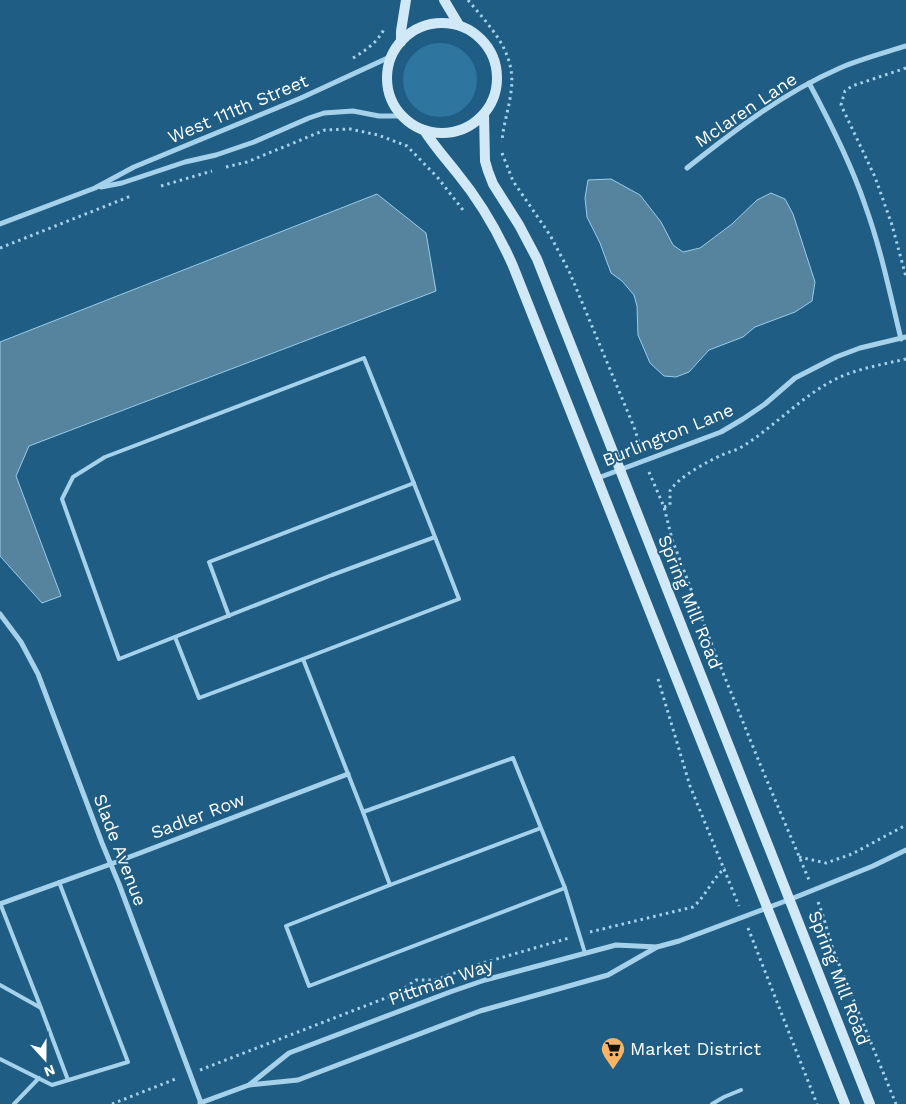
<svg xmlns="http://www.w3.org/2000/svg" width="906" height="1104" font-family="'Work Sans',sans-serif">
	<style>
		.green { fill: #2e76a0 }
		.water { fill: #56839e; stroke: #99ceeb }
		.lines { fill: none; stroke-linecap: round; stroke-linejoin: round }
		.path { stroke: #a6d1ea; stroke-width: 3; stroke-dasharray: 2.5 4; stroke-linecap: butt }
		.lane { stroke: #a6d1ea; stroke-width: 4 }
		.street { stroke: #a6d1ea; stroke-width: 5 }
		.secondary { stroke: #d1e9f7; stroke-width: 10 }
		.labels { text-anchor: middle; stroke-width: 4; stroke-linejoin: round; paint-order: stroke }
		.street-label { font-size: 18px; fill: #fff; stroke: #1f5d84 }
		.poi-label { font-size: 18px; fill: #fff; stroke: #1f5d84; text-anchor: start }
	</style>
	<rect width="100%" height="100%" fill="#1f5d84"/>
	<circle class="green" cx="440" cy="80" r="37"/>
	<g class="water">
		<path d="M 611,179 L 640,195 L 661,222 L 673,245 L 683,252 L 700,248 L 732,224 L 757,200 L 771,193 L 785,199 L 793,214 L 815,282 L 812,301 L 795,312 L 755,327 L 743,337 L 709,350 L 689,372 L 676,377 L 664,376 L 650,363 L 638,335 L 637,306 L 634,295 L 622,281 L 611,273 L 600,243 L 587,217 L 585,198 L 588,180 Z"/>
		<path d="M 377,194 L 426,233 L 436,291 L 29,446 L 16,476 L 61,596 L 42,603 L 0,556 L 0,342 Z"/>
	</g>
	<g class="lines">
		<g class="path">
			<path d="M 468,0 C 491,28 517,53 511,92 C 509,109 503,125 502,142"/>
			<path d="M 353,58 C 366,50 377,43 384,29"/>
			<path d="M 906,68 L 852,86 L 845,91 L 841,105 L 875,177 L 892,225 L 906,277"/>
			<path d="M 502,153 L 513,181 L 550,235 L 569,271 L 634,427 L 641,449"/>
			<path d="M 226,167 L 247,162 L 325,130 L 350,129 L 378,135 L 407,146 L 438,178 L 463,210"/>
			<path d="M 161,186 L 212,171"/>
			<path d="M 0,248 L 131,196"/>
			<path d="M 649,472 L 664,507 L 672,539 L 715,653 L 760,764 L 809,880"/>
			<path d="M 664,507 L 670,505 L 670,491 C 677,478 708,461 722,455 C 728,452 734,451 740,448 C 775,427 803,394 840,377 C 861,368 884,364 906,359"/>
			<path d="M 658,679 L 690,786 L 739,906"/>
			<path d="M 799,857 L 826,863 L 852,854 L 906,825"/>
			<path d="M 818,902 C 825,919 828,935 834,952 L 896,1104"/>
			<path d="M 748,928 L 817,1104"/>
			<path d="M 590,932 L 693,907 C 706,896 712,879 725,868"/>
			<path d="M 200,1070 L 396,994 L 416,980 L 435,980 L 483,963 L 569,938"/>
			<path d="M 112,1104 L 178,1078"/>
		</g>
		<g class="lane">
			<path d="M 229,616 L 209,562 L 414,483"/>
			<path d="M 175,637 L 199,698 L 303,659"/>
			<path d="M 363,812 L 303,659 L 459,599 C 428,518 396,438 364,358 L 105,457 L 73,477 L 62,499 L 119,659 L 332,575 L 435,537"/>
			<path d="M 541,828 L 390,885 L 363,812 L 513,758 L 565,888 L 585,953"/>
			<path d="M 390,885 L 286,926 L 309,986 L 565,888"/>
			<path d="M 0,903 L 41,1008"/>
			<path d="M 0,985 L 41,1008 L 68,1080"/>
			<path d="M 0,1059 L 52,1085 L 128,1062 L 59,882"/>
			<path d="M 14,1104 L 39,1078"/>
			<path d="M 712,1104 L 724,1097 L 741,1090"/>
		</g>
		<g class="street">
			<path d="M 809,83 C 830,122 851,163 865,205 C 881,249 890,294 901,339"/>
			<path d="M 687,168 C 735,130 783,93 840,68 C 861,59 884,53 906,46"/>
			<path d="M 101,187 L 122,183 L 185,162 L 216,155 L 254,142 L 309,118 L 324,113 L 353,111 L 379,116 L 402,116"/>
			<path d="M 0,224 L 95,188 L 134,167 L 301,98 L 392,56"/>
			<path d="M 598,478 L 721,432 L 743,419 L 765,404 L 795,378 L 836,357 L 860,348 L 906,337"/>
			<path d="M 0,614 L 21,642 L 38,674 L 102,843 L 119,884 L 201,1103"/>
			<path d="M 0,904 L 111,864 L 348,774"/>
			<path d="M 249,1085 L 298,1080 L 480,1011 L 608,975 L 657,947 L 679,941 L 791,899 L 873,866 L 906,850"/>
			<path d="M 200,1103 L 249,1085 L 289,1053 L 450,992 L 485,980 L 616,945 L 657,947"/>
		</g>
		<g class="secondary">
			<path d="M 444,0 L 459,25"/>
			<circle cx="442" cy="78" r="55"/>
			<path d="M 401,42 L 401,31 L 406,0"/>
			<path d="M 484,114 L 485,161 L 488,171 L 493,184 L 519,225 L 537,259 L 870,1104"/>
			<path d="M 424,130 C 434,146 446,159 457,173 C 480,201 498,232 513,266 L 845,1104"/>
		</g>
	</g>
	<defs>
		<g id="supermarket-pin" transform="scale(1.25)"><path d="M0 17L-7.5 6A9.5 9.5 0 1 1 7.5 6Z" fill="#f8b365" stroke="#1f5d84"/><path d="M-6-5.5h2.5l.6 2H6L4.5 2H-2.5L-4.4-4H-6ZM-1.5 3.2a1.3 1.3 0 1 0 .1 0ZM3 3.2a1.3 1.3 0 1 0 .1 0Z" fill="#111"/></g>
	</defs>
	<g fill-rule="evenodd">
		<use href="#supermarket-pin" x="613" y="1049"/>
	</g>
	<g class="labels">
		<g class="street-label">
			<text transform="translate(238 109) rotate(-23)" y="6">West 111th Street</text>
			<text transform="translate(746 110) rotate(-34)" y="6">Mclaren Lane</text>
			<text transform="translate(668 435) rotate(-22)" y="6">Burlington Lane</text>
			<text transform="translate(690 602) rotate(68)" y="6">Spring Mill Road</text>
			<text transform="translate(198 816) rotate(-21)" y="6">Sadler Row</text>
			<text transform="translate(120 850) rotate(69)" y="6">Slade Avenue</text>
			<text transform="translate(839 978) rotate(69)" y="6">Spring Mill Road</text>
			<text transform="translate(441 982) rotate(-19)" y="6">Pittman Way</text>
		</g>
		<g class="poi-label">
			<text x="630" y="1055">Market District</text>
		</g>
	</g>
	<g transform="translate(45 1059) rotate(159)" stroke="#1f5d84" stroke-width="4" paint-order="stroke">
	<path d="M0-4L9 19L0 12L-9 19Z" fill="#ffffff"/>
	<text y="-8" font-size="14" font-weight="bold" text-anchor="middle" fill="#ffffff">N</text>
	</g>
</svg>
